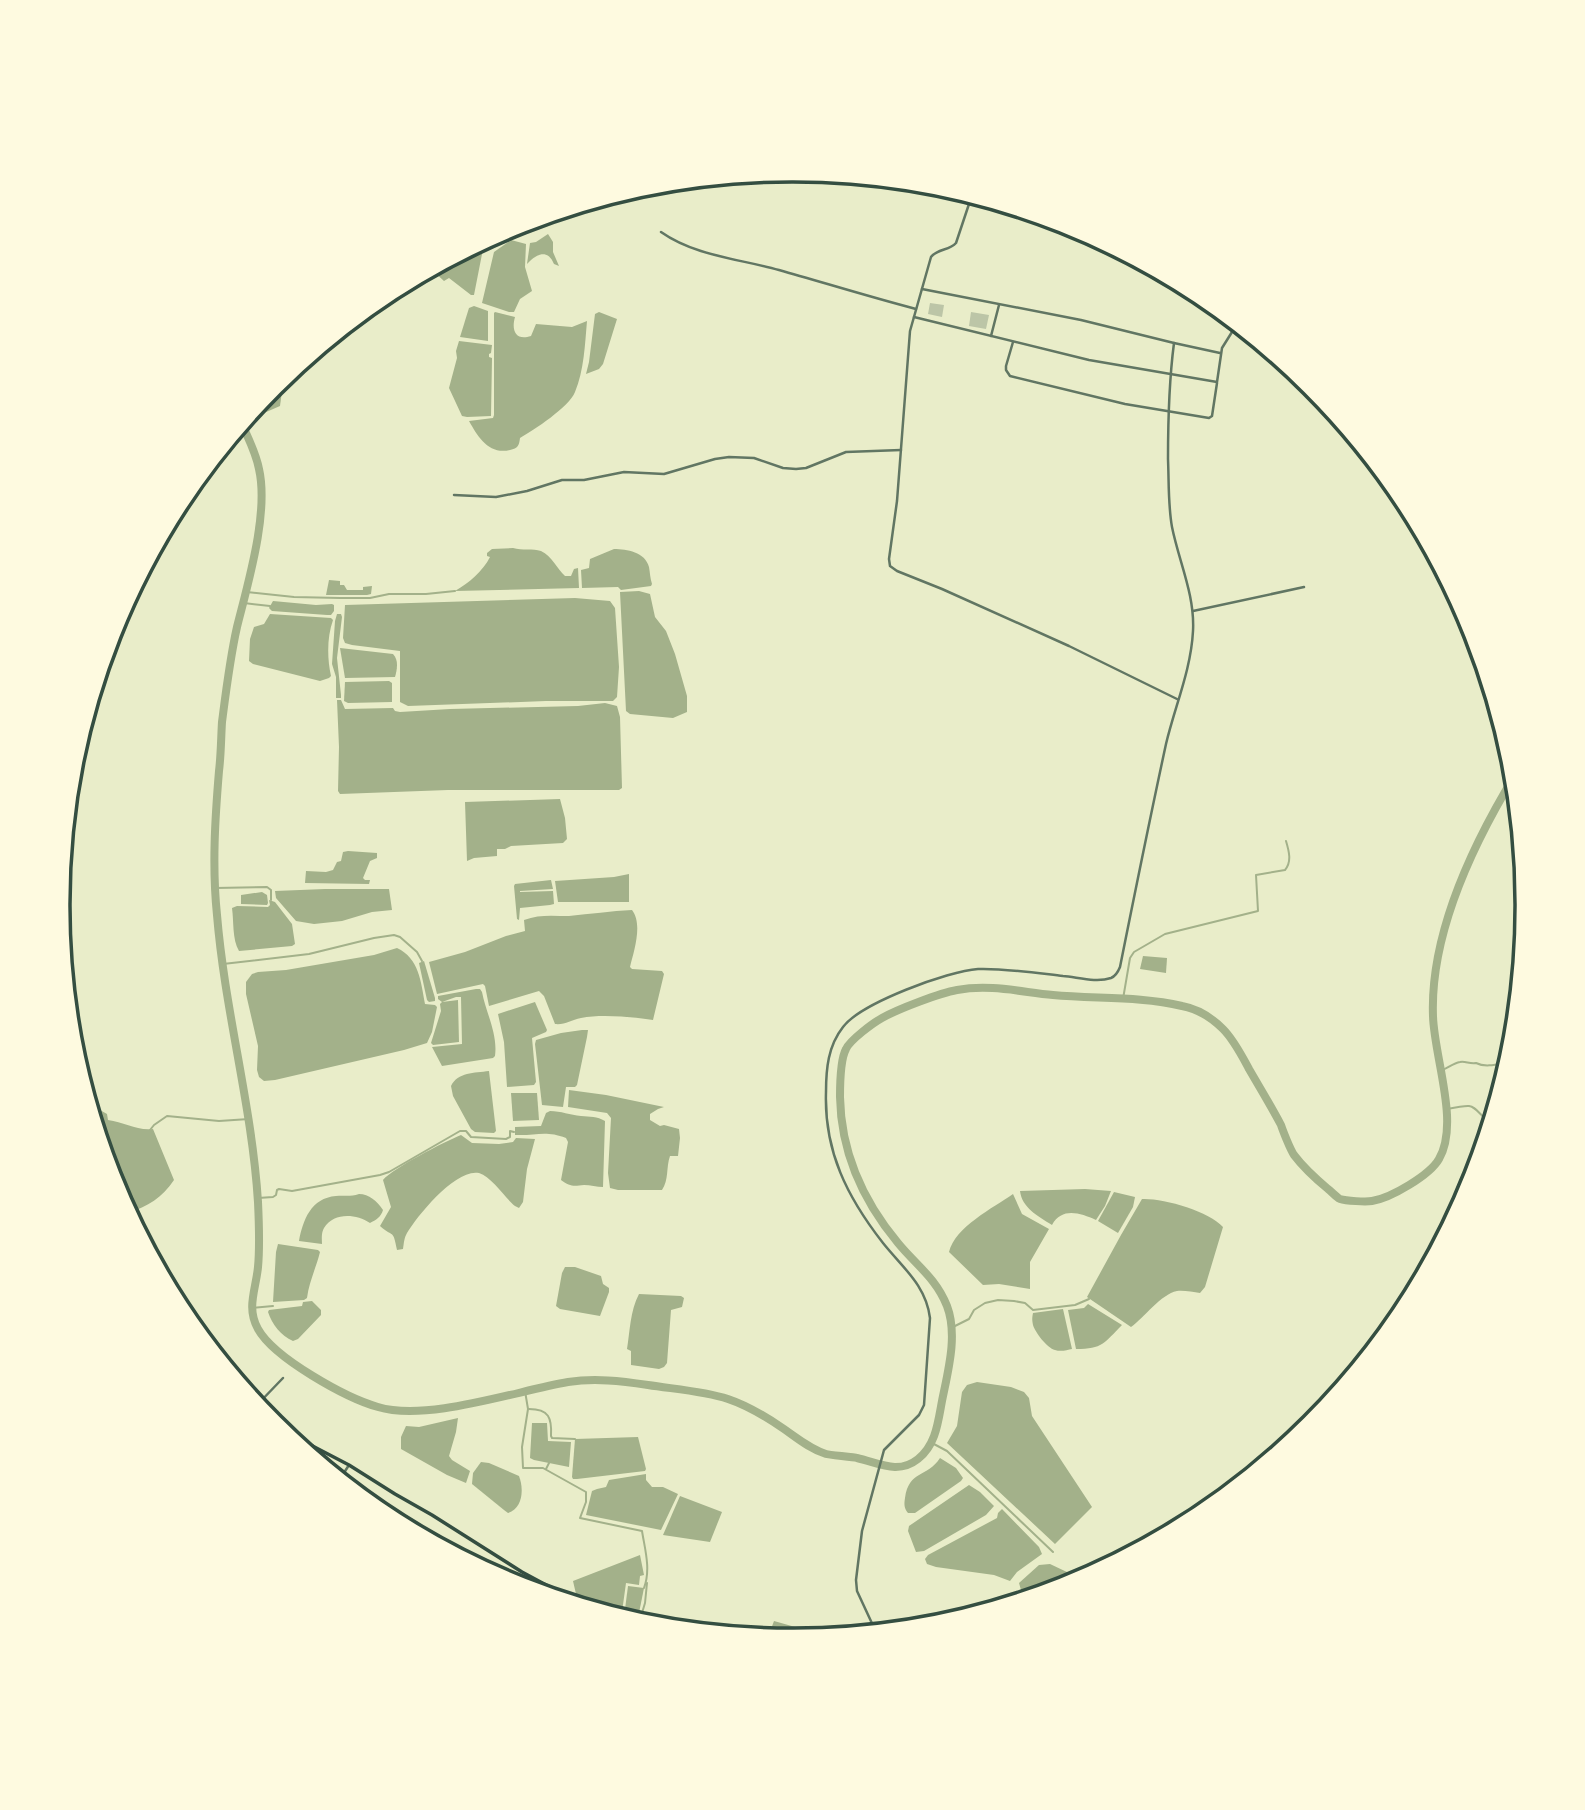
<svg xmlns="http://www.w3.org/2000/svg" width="1585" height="1810" font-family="'Nunito Sans',sans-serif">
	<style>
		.water { fill: #a3b18a }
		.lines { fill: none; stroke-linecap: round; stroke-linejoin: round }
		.stream { stroke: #a3b18a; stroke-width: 2 }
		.river { stroke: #a3b18a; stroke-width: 8 }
		.building { fill: #bcc5a7 }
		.minor { stroke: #617663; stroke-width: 2.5 }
		.primary { stroke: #344e41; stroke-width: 3.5 }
		.rim { fill: none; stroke: #344e41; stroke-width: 3.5 }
	</style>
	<rect width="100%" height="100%" fill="#e9edc9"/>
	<g class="water">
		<path d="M 548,234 L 553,242 L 553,252 L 559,266 L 554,264 C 548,249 537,253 527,264 L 530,243 L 536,242 Z"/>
		<path d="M 511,240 L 526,244 L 525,267 L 532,291 L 520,299 L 514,312 L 509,312 L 482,303 L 494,252 Z"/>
		<path d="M 473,247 L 483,249 L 474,295 L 471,295 L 449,278 L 444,281 L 431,269 Z"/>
		<path d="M 474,306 L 488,311 L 488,341 L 460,337 L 469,308 Z"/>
		<path d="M 495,312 L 515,317 C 511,331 516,341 531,336 L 536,324 L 572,327 L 587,321 C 585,344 584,371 575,392 C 569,407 534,430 520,438 C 519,446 518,448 510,450 C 489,455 478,437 469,421 L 493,418 L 494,415 L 494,313 Z"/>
		<path d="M 599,312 L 617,319 L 603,364 L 599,369 L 586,374 L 589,362 L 595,314 Z"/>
		<path d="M 459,341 L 492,345 L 491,353 L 489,354 L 489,357 L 492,358 L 491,416 L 467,417 L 462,416 L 449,388 L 457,358 L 456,351 Z"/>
		<path d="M 282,391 L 280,406 L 257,416 L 254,409 L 268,392 Z"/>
		<path d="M 513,548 C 522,551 533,548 541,551 C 552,556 557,569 565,576 L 571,576 L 574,569 L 578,568 L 579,588 L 455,591 C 469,583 483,571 490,557 L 487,556 L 487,553 L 492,549 Z"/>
		<path d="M 614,549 C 627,549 645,552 649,567 C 650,572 650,578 652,584 L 651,586 L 621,590 L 618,587 L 582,588 L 581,570 L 589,568 L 590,559 Z"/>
		<path d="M 329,580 L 340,581 L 340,585 L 344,585 L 347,590 L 363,590 L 363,587 L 372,586 L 371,594 L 367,595 L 326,595 Z"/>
		<path d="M 639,591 L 650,594 L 655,617 L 666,631 L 675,654 L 687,696 L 687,712 L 673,718 L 630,714 L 626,711 L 620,592 Z"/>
		<path d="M 575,598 L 610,601 L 615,608 L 619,667 L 617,697 L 613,701 L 546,701 L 408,706 L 400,702 L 400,651 L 352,645 L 345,643 L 343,638 L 345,605 Z"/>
		<path d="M 273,601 L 316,605 L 332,604 L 334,605 L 334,611 L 331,615 L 327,615 L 272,611 L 269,608 Z"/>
		<path d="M 270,614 L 331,618 L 333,620 C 327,637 327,658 331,676 L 329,678 L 320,681 L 253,664 L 249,661 L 250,639 L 254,627 L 264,624 Z"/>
		<path d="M 337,614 L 341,614 L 342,617 L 337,658 L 341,695 L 341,698 L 336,698 L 336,677 L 332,664 L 335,621 Z"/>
		<path d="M 340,648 L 393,654 C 399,660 397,670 395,677 L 345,678 Z"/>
		<path d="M 389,681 L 392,683 L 392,702 L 348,703 L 344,701 L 345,682 Z"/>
		<path d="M 337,700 L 341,700 L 345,709 L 393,708 L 395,711 L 400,712 L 450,709 L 578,706 L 605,703 L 617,706 L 620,717 L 622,788 L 619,790 L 448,790 L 340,794 L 338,791 L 339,747 Z"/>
		<path d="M 560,799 L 565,818 L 567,839 L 563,843 L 511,846 L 505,849 L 497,849 L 497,856 L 474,858 L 467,861 L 465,802 Z"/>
		<path d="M 348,851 L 377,853 L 377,858 L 370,861 L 363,878 L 365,880 L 370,880 L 369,884 L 305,883 L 306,871 L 326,872 L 333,870 L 337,862 L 341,861 L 343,852 Z"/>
		<path d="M 629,874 L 629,902 L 558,902 L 555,881 L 614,877 Z"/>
		<path d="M 551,880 L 553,889 L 520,891 L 520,892 L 553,891 L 554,904 L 550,905 L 520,908 L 519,920 L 517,919 L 514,886 L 515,884 Z"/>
		<path d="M 325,889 L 389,889 L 392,910 L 372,912 L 342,921 L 314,924 L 296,921 L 276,898 L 275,891 Z"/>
		<path d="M 262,892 L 267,895 L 268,903 L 267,905 L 241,904 L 241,895 Z"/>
		<path d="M 269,900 L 275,902 L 292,924 L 295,944 L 292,946 L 239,951 C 232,939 234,922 232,908 L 237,906 L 268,907 L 270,905 Z"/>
		<path d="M 632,910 C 643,924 634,951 630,967 L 632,969 L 662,971 L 664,974 L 653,1020 C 632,1017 602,1014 581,1018 C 571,1020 565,1025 555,1024 L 544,996 L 539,991 L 489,1006 L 485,986 L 483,984 L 437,994 L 429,962 L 465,952 L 506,936 L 525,931 L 524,920 C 539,914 554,916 569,916 C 590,914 611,911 632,910 Z"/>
		<path d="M 397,948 C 419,958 421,982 425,1004 L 435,1005 L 437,1007 L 432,1032 L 427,1043 L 404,1050 L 275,1080 L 264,1081 L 259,1077 L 257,1070 L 258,1046 L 246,994 L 246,982 L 252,974 L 258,972 L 286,970 L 374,955 Z"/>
		<path d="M 1143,956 L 1167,958 L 1166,973 L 1140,969 Z"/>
		<path d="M 424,961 L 435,998 L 435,1001 L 429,1002 L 427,1000 L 419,963 Z"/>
		<path d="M 476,989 L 480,989 L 482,992 C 486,1013 498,1034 495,1056 L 493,1058 L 442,1066 L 432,1047 L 462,1044 L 461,997 L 456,997 L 442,1002 L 458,1000 L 459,1042 L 433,1045 L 431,1043 L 441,1011 L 440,1004 L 442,1002 L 438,999 L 438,996 Z"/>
		<path d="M 535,1002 L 547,1030 L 546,1032 L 532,1038 L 536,1082 L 534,1085 L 507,1087 L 504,1042 L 498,1014 Z"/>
		<path d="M 582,1030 L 588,1030 L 587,1037 L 577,1085 L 575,1087 L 566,1087 L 563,1107 L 542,1105 L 535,1044 L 536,1040 L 561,1033 Z"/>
		<path d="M 489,1071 L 496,1131 L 494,1133 L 475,1132 L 471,1129 L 453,1096 L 451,1086 C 458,1072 474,1073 489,1071 Z"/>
		<path d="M 569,1090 L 606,1095 L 664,1107 L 658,1109 L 650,1114 L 650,1120 L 660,1126 L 664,1125 L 679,1129 L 680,1138 L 678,1156 L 670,1156 C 666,1167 669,1180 662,1190 L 618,1190 L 610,1188 L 608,1173 L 611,1118 L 607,1113 L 568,1107 Z"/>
		<path d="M 511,1093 L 537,1093 L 539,1120 L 513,1121 Z"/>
		<path d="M 100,1110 L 107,1114 L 108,1120 C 124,1122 137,1131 153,1129 L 174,1180 C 162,1198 148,1206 128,1213 L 114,1186 L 91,1111 Z"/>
		<path d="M 550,1111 C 561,1111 570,1115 581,1116 C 590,1117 597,1116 605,1121 L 603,1187 C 597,1187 590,1185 584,1185 C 574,1186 570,1187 561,1180 L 568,1142 L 566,1138 C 545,1130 536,1136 515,1135 L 515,1127 L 541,1126 L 546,1113 Z"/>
		<path d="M 461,1135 L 472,1143 L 499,1144 L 513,1142 L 516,1138 L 535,1139 L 527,1169 L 523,1202 L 519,1208 L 515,1206 C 505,1198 492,1177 479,1173 C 456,1168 417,1216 407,1233 C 404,1238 404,1243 403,1249 L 397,1250 C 393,1228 393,1238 380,1226 L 391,1207 L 383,1180 C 393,1168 444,1142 461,1135 Z"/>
		<path d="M 1085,1189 L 1111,1191 L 1105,1206 L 1096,1220 C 1080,1213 1062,1207 1052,1225 C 1038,1216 1022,1208 1020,1191 Z"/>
		<path d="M 1114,1192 L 1135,1197 L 1133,1207 L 1118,1233 L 1098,1221 Z"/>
		<path d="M 359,1194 C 369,1194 377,1201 383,1210 C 381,1217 376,1220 370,1223 C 356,1214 334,1212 324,1228 C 321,1233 322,1239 322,1244 L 299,1241 C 303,1220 311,1198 336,1196 C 344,1195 350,1197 359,1194 Z"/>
		<path d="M 1013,1194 L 1022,1214 L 1049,1229 L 1030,1262 L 1030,1289 L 999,1284 L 983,1285 L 949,1252 C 955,1227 993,1208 1013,1194 Z"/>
		<path d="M 1142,1199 C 1163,1198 1209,1211 1223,1227 L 1205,1287 L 1200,1293 C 1193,1292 1183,1290 1177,1291 C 1161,1294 1144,1318 1131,1327 L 1087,1297 L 1121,1235 Z"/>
		<path d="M 278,1244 L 318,1250 L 320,1252 C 316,1268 309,1282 307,1298 L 304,1300 L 273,1302 L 276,1252 Z"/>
		<path d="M 565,1267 L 575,1267 L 601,1276 L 603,1284 L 609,1288 L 609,1292 L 600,1316 L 560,1309 L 556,1306 L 562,1273 Z"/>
		<path d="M 639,1294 L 681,1296 L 684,1298 L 682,1307 L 671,1310 L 667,1363 L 664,1367 L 659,1369 L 631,1365 L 631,1351 L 627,1349 C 630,1331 630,1311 639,1294 Z"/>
		<path d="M 312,1301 L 321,1310 L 321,1315 L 298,1339 L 293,1341 C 281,1336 272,1324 268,1312 L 269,1310 L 302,1306 L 303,1302 Z"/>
		<path d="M 1088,1304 L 1122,1325 C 1104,1343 1103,1349 1076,1349 L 1068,1310 L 1084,1308 Z"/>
		<path d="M 1063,1309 L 1072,1349 C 1067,1350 1061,1352 1055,1350 C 1047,1348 1035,1332 1033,1325 C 1032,1320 1032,1318 1033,1313 Z"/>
		<path d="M 977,1382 L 1011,1387 L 1024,1392 L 1029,1398 L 1032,1416 L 1092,1507 L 1055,1544 L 947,1443 L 957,1426 L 962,1392 L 967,1385 Z"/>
		<path d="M 458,1418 L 456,1432 L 449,1456 L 452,1460 L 470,1471 L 466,1483 L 447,1475 L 401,1449 L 401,1437 L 406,1426 L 419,1427 Z"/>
		<path d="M 532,1423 L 547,1423 L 548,1441 L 571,1442 L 569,1467 L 534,1460 L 530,1458 Z"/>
		<path d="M 638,1437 L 646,1469 L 645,1471 L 577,1479 L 573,1479 L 572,1477 L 575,1439 Z"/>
		<path d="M 940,1458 L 956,1468 L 963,1478 L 961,1481 L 915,1513 L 908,1513 C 904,1508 904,1504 905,1498 C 909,1470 927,1478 940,1458 Z"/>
		<path d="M 481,1462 L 489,1463 L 519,1476 C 524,1489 523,1508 508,1513 L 504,1510 L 472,1484 L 473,1473 Z"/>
		<path d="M 646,1474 L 646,1480 L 652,1487 L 663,1487 L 678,1494 L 661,1530 L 586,1515 L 592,1491 L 597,1489 L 606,1487 L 609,1480 Z"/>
		<path d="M 969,1485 L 980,1492 L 994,1506 L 986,1515 L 924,1551 L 916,1552 L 908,1531 L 909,1526 C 929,1512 949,1499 969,1485 Z"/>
		<path d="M 680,1496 L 722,1512 L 710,1542 L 663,1535 Z"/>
		<path d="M 1002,1509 L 1039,1547 L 1042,1554 L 1017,1572 L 1010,1581 L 994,1575 L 936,1567 L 927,1564 L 925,1559 L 928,1555 L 997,1518 L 998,1513 Z"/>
		<path d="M 640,1555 L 644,1575 L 640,1576 L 639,1585 L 626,1583 L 622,1612 L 620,1616 L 600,1611 L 576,1594 L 573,1581 Z"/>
		<path d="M 1050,1564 L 1069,1573 L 1070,1585 L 1030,1597 L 1021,1590 L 1019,1583 L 1039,1565 Z"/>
		<path d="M 628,1586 L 644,1588 L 638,1618 L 624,1617 Z"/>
		<path d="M 774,1621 L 827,1636 L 792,1640 L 768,1637 Z"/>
	</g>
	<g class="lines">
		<g class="stream">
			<path d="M 247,592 L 294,597 L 340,598 L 370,598 L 389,594 L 426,594 L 455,591"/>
			<path d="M 244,603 L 270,606"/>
			<path d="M 215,888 L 267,887 L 271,890 L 271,900"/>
			<path d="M 223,964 L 309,954 L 374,938 L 394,935 L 400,937 L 417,952 L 422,961"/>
			<path d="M 1123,999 L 1130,958 L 1134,952 L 1165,934 L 1258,911 L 1256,875 L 1285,870 C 1292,862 1289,851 1286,841"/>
			<path d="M 1440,1071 C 1447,1069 1453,1063 1460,1062 C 1466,1061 1469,1064 1476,1063 C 1486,1068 1498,1064 1509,1062"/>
			<path d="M 1447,1109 C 1478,1103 1469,1105 1490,1123"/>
			<path d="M 150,1130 L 154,1125 L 167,1116 L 219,1121 L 249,1119"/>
			<path d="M 258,1198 L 273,1197 L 276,1195 L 277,1190 L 279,1189 L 292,1191 L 380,1175 L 389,1172 L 460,1131 L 466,1131 L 471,1137 L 506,1139 L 510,1137 L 510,1131 L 514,1132"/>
			<path d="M 252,1308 L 273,1306"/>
			<path d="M 953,1327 L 969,1319 L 974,1310 L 985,1303 L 998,1300 L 1014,1301 L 1025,1303 L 1033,1310 L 1075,1305 L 1089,1299"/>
			<path d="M 525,1391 L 528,1409 L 522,1447 L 523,1468 L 543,1468 L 586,1492 L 586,1502 L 580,1518 L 642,1531 C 645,1550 651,1569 644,1588"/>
			<path d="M 529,1409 C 549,1409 552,1418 551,1436 L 552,1438 L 575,1439"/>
			<path d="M 932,1443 L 947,1451 L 1053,1552"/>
			<path d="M 546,1469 L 549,1463"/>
			<path d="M 639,1623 L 645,1603 L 647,1583"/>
		</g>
		<path class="river" d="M 242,424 C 248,438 256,453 259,469 C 269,513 248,583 237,627 C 230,658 226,691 222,722 C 221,738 221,755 219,771 C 215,819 212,867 217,915 C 225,1012 252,1106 258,1202 C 259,1223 260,1246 258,1267 C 256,1289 246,1308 258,1329 C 274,1358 346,1398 378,1407 C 427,1422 516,1391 568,1382 C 595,1378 621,1381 648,1385 C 673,1389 704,1391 728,1399 C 746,1405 768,1418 784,1429 C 797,1438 810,1449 826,1454 C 829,1455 854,1457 857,1458 C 879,1463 898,1475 918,1459 C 936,1445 938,1422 942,1401 C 948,1371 958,1335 947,1306 C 936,1278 916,1265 898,1243 C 863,1201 841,1152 840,1097 C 840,1085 840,1060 846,1049 C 850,1040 873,1023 882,1018 C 898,1009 940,993 957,990 C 990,984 1021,992 1053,995 C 1096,999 1140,996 1182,1006 C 1198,1009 1211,1017 1223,1029 C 1234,1040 1242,1056 1249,1069 C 1260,1088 1271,1106 1281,1125 C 1283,1131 1290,1149 1294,1155 C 1303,1167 1316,1179 1328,1189 C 1332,1192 1336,1197 1340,1199 C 1346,1201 1366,1202 1372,1201 C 1391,1198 1430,1175 1439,1159 C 1460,1123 1434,1057 1433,1016 C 1430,935 1473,844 1515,775"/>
	</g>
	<g class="building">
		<path d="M 930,303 L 944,305 L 942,317 L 928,314 Z"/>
		<path d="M 971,312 L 989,315 L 986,329 L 969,326 Z"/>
	</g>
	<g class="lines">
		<g class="minor">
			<path d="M 972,195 L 956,243 C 949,251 938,248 931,257 L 910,331 L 897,501 L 889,559 L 890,566 L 897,571 L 942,589 L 1069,646 L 1177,699"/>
			<path d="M 661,232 C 695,256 740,259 779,270 C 825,283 870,297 916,309"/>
			<path d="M 914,317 L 1089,360 L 1217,382 L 1222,348 L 1237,324"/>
			<path d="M 991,336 L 999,305"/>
			<path d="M 1013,342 L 1006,366 L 1006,370 L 1010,376 L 1125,404 L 1209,418 L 1212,416 L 1217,383"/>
			<path d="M 1174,343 L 1220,353"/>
			<path d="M 454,495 L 496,497 L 527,491 L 562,480 L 584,480 L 624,472 L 664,474 L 715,459 L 729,457 L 754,458 L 783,468 L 796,469 L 806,468 L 846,452 L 901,450"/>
			<path d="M 1193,611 L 1304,587"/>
			<path d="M 257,1405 L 283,1378"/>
			<path d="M 340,1479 L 349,1465"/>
			<path d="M 876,1632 L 857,1591 L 856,1580 L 862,1531 L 884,1450 L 919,1415 L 924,1405 L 930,1318 C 926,1285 902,1267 883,1243 C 847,1197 824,1151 826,1092 C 826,1069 828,1046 843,1027 C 861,1003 948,971 978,969 C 1003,968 1037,973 1063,976 C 1077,977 1096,983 1111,978 C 1116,976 1118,972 1120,967 C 1135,892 1150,818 1166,744 C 1175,706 1191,670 1193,631 C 1195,595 1179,562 1172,527 C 1168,505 1169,482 1168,459 C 1168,420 1169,381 1174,343 L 1081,320 L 922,289"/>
		</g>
		<path class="primary" d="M 278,1428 L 349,1465 L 395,1494 L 432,1515 L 522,1572 L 548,1586 L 570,1602"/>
	</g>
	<path d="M0 0H1585V1810H0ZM792 182H793A722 722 0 0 1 1515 904V906A722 722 0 0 1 793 1628H792A722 722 0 0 1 70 906V904A722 722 0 0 1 792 182Z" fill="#fefae0" fill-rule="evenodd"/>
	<path class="rim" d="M792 182H793A722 722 0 0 1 1515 904V906A722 722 0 0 1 793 1628H792A722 722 0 0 1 70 906V904A722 722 0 0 1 792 182Z"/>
</svg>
